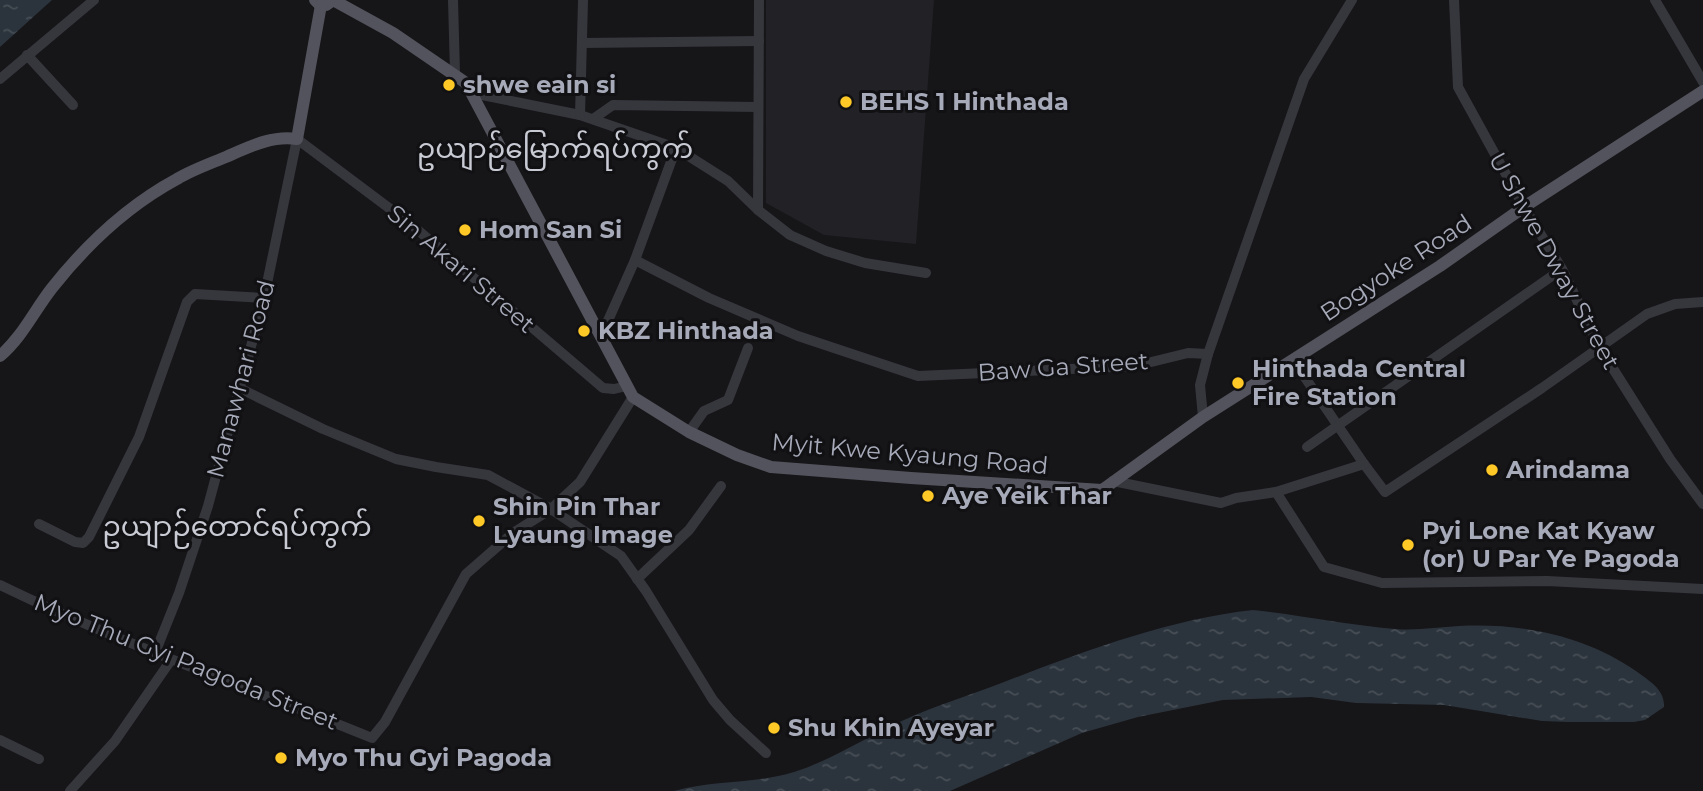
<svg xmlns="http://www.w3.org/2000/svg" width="1703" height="791" font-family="Montserrat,'Noto Sans Myanmar',sans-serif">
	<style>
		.built { fill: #222125 }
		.water { fill: url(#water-ripples) }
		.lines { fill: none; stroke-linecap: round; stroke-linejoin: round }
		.minor { stroke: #36373d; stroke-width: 10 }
		.major { stroke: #52535c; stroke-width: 12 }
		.poi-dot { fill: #fec827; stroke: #111013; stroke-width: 2.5 }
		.labels { text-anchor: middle; stroke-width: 6; stroke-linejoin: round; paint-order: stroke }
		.poi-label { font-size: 24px; font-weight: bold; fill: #a6aab9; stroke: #111013; text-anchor: start }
		.street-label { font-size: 24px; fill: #a6aab9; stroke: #111013 }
		.quarter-label { font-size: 28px; fill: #c8cad4; stroke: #111013 }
	</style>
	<defs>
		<pattern id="water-ripples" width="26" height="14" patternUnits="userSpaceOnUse" patternTransform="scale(1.75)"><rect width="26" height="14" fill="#2b333c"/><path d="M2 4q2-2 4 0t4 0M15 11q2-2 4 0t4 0" fill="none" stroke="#474e56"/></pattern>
	</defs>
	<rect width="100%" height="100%" fill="#161518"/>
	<path class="built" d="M 766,0 L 934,0 L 916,244 L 824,235 L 766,203 Z"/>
	<g class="water">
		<path d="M 0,0 L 52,0 L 0,47 Z"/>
		<path d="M 1253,610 C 1300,615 1348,625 1395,629 C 1417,631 1438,627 1459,626 C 1522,623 1584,635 1636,671 C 1649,681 1665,689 1664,707 L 1645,720 L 1634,722 L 1568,722 L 1542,721 L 1444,705 L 1356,703 L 1311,697 L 1223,700 L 1138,717 L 1082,733 L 950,791 L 674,791 C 713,780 755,784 794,772 C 832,760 868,736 904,720 C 937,705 971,695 1004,682 C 1082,652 1169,619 1253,610 Z"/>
	</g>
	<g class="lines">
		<g class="minor">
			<path d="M 453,0 L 455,73"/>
			<path d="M 1454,0 L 1458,87 L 1524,207 L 1562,269 L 1600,348 L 1670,459 L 1703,504"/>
			<path d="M 1655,0 L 1703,82"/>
			<path d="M 582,43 L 759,41"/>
			<path d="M 27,55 L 73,105"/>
			<path d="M 0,79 L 94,0"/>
			<path d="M 472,93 L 580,115 L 676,148 L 728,181 L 758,210 L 790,235 L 826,251 L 865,263 L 926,273"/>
			<path d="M 580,115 L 583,0"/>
			<path d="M 593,119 L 613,105 L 758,107"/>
			<path d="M 758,210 L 759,0"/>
			<path d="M 635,260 L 709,298 L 798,336 L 918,376 L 1135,366 L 1188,353 L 1208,354"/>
			<path d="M 602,334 L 635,260 L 676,148"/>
			<path d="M 1293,360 L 1364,464 L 1385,492 L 1542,388 L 1647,314 L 1675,304 L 1703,302"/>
			<path d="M 239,388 L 323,429 L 396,459 L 436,467 L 488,475 L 551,509 L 621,556 L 646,591 L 713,700 L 730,720 L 766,753"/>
			<path d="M 1203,417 L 1200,385 L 1208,354 L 1304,79 L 1352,0"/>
			<path d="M 689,432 L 704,411 L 728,400 L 748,348"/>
			<path d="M 1307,447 L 1562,269"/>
			<path d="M 1113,481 L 1221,503 L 1236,498 L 1276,492 L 1364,464"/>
			<path d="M 1276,492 L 1324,567 L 1382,583 L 1547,581 L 1703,589"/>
			<path d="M 39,524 L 75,542 L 83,543 L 89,537 L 139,437 L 187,302 L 195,294 L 264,298"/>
			<path d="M 637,579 L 689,530 L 721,486"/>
			<path d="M 0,585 C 121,644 248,687 372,738 L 385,722 L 466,574 L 513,533 L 551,509 L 580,482 L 633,397"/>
			<path d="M 155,653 L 179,593 L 208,506 L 264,298 L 297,139 L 413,226 L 603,388 L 614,389 L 627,386"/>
			<path d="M 0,740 L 39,759"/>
			<path d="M 70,791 L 115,741 L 171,660"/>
		</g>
		<g class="major">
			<path d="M 315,0 L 319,4 L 326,5 L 333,0 L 393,33 L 466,83 L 633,397 L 689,432 L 737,455 L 771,467 L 911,478 L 1102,490 L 1203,417 L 1440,266 L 1524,207 L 1703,91"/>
			<path d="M 0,356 C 23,336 34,311 52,288 C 86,245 129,205 177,179 C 192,170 209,164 226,157 C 249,147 272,135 297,139 L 321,5"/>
		</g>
	</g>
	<g class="poi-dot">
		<circle cx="449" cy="85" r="7"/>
		<circle cx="846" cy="102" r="7"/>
		<circle cx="465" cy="230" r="7"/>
		<circle cx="584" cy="331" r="7"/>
		<circle cx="1238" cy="383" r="7"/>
		<circle cx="1492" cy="470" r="7"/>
		<circle cx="928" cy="496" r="7"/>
		<circle cx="479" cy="521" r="7"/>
		<circle cx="1408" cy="545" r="7"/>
		<circle cx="774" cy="728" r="7"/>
		<circle cx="281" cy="758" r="7"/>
	</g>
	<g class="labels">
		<g class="poi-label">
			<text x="463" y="93">shwe eain si</text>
			<text x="860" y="110">BEHS 1 Hinthada</text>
			<text x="479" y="238">Hom San Si</text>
			<text x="598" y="339">KBZ Hinthada</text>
			<text x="1252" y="377">Hinthada Central<tspan x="1252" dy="28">Fire Station</tspan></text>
			<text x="1506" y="478">Arindama</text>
			<text x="942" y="504">Aye Yeik Thar</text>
			<text x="493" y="515">Shin Pin Thar<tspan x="493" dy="28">Lyaung Image</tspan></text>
			<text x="1422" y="539">Pyi Lone Kat Kyaw<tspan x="1422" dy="28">(or) U Par Ye Pagoda</tspan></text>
			<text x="788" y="736">Shu Khin Ayeyar</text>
			<text x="295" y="766">Myo Thu Gyi Pagoda</text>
		</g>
		<g class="street-label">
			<text transform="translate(1554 261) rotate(61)" y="8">U Shwe Dway Street</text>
			<text transform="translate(1396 268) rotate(-33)" y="8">Bogyoke Road</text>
			<text transform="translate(461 269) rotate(40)" y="8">Sin Akari Street</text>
			<text transform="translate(1063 367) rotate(-4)" y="8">Baw Ga Street</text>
			<text transform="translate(241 379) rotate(-75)" y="8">Manawhari Road</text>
			<text transform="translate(910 454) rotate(5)" y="8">Myit Kwe Kyaung Road</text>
			<text transform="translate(186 662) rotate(22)" y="8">Myo Thu Gyi Pagoda Street</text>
		</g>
		<g class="quarter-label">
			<text x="555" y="158">ဥယျာဉ်မြောက်ရပ်ကွက်</text>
			<text x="237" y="536">ဥယျာဉ်တောင်ရပ်ကွက်</text>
		</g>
	</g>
</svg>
